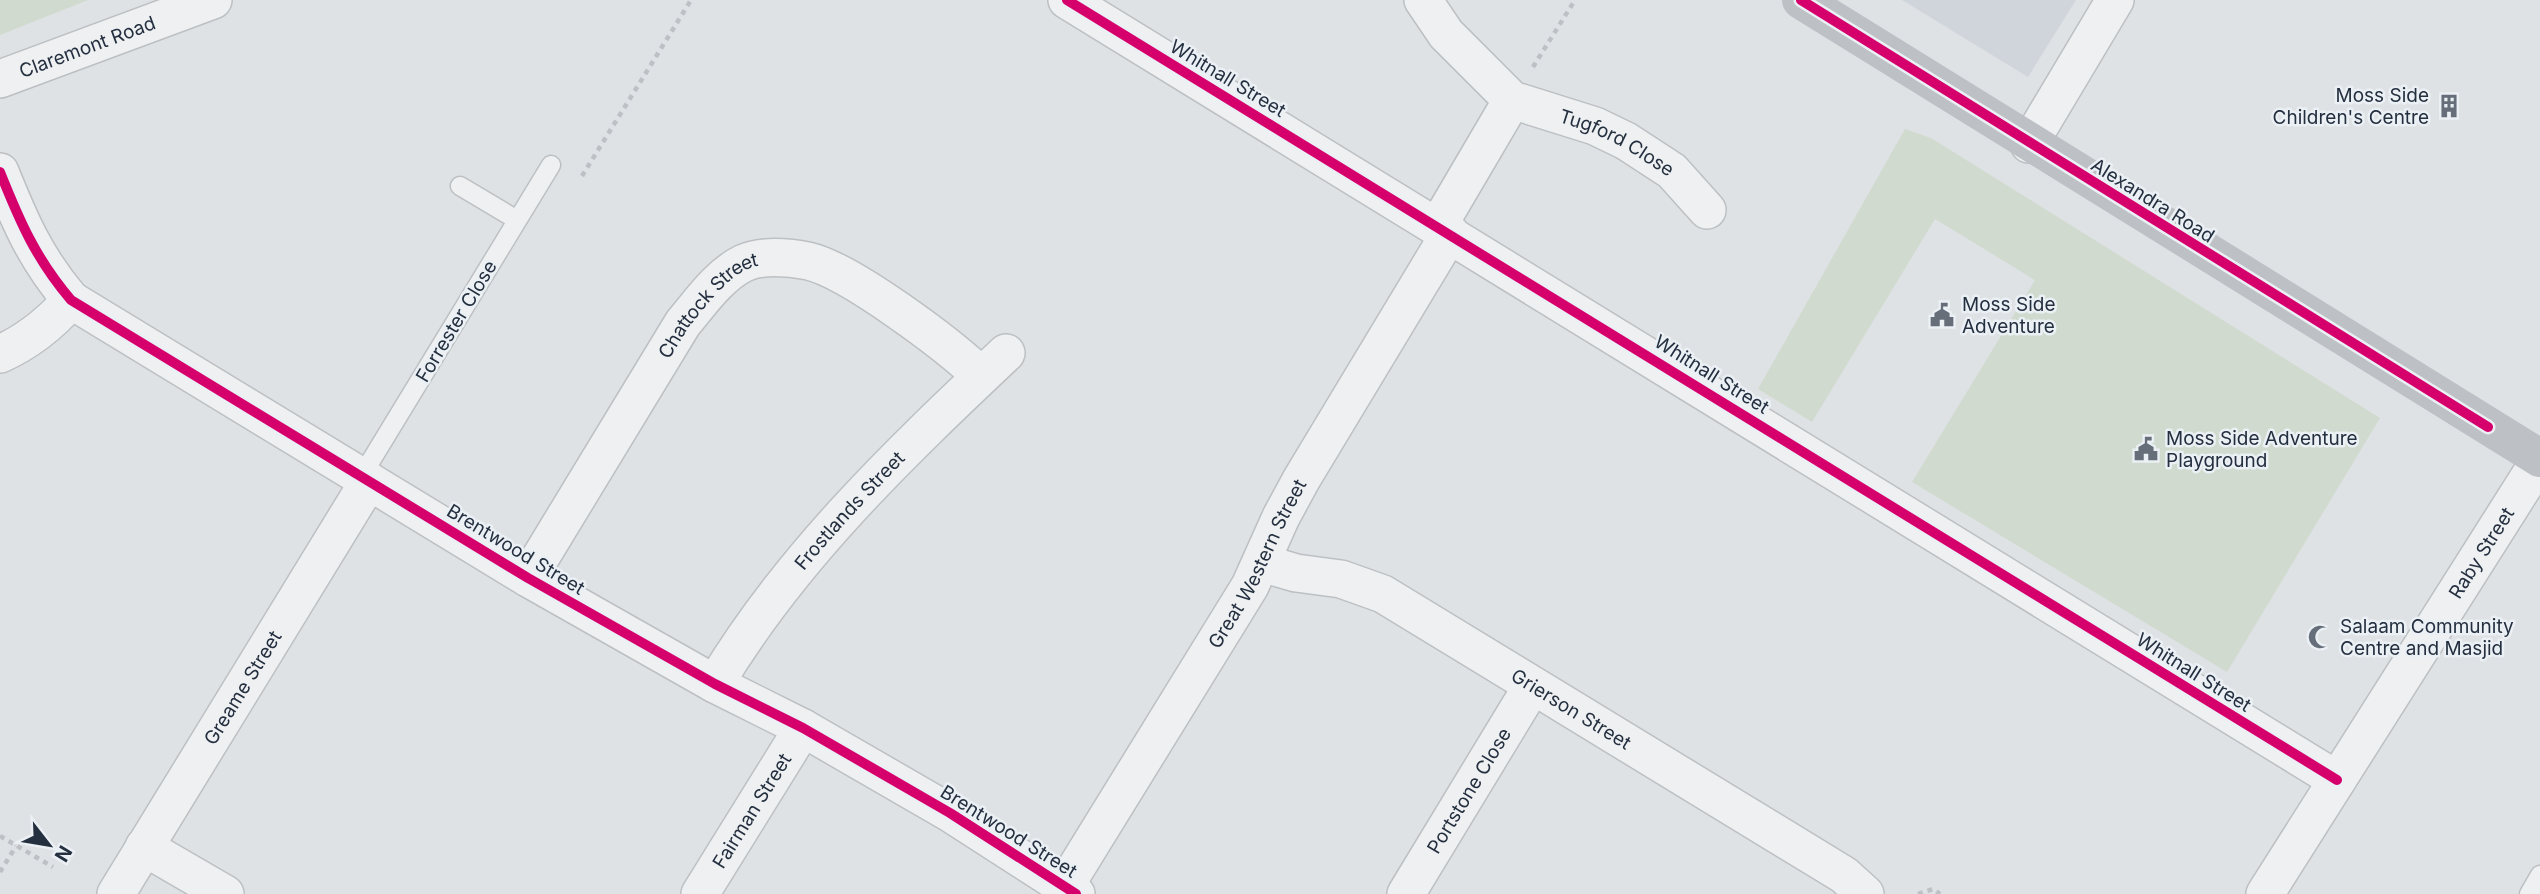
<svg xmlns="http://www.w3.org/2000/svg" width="2540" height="894" font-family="Inter,sans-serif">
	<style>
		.built { fill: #d0d5dc }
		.green { fill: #d0dace }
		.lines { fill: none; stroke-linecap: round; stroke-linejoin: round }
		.lane-casing { stroke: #bdc0c3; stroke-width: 21 }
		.street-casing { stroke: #bdc0c3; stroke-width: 40 }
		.path { stroke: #bdc0c5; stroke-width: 4.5; stroke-dasharray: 5 5; stroke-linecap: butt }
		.lane { stroke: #eef0f2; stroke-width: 18 }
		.street { stroke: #eef0f2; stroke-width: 37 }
		.secondary { stroke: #bdc0c5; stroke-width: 38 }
		.cycleway-casing { stroke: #ebf0f5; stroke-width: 15 }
		.cycleway { stroke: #d6006c; stroke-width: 10 }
		.labels { text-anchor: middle; stroke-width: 5; stroke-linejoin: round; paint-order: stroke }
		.street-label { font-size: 19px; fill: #242f3f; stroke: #ebf0f5 }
		.poi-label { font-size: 19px; fill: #242f3f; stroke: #ebf0f5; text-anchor: start }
	</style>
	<rect width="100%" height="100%" fill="#dfe2e5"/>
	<path class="built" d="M 1902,0 L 2076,0 L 2028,77 Z"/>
	<g class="green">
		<path d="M 0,0 L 88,0 L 0,35 Z"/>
		<path d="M 1905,129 L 1931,138 L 2380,418 L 2227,672 L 1912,482 L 2035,280 L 1935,219 L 1812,422 L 1758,389 Z"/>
	</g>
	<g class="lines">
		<g class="lane-casing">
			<g id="lane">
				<path d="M 460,186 L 517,220"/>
				<path d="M 361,477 L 551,165"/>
				<path d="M 2529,894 L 2540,875"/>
			</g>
		</g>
		<g class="street-casing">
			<g id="street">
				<path d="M 1067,0 L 2337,780"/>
				<path id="s1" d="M 1423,0 L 1446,34 L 1512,100 L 1595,126 L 1626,141 L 1672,171 L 1707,210"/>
				<path id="s2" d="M 0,79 L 213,0"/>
				<path d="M 2029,144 L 2115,0"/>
				<path d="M 0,172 C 20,222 36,259 71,300 L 528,578 L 715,684 L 803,728 L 950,813 L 1076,894"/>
				<path d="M 1438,226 L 1512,100"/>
				<path d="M 0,354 C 29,341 51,323 71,300"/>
				<path id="s3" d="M 1262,563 L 1296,573 L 1341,579 L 1383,594 L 1844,875 L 1865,894"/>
				<path id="s4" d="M 528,578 L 683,323 C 700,303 719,275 744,263 C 761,255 789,257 808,261 C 849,270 949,345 981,376"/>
				<path id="s5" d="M 715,684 C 791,557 899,454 1006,353"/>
				<path d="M 144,847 L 225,894"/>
				<path id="s6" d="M 116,894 L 369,481"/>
				<path id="s7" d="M 700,894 L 803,728"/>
				<path id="s8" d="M 1060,894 L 1250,586 L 1281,517 L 1301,480 L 1450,233"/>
				<path id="s9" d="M 1406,894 L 1531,688"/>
				<path id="s10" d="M 2265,894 L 2540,460"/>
			</g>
		</g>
		<g class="path">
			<path d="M 1533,67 L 1575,0"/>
			<path d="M 582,176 L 691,0"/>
			<path d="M 0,836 L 53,867"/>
			<path d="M 0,872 L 16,846"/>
			<path d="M 1918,894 L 1933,889 L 1940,894"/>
		</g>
		<use href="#lane" class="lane"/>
		<use href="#street" class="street"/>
		<path class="secondary" d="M 1801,0 L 2540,458"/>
		<g class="cycleway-casing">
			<g id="cycleway">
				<path d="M 1067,0 L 2337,780"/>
				<path d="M 1801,0 L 2488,427"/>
				<path d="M 0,172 C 20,222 36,259 71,300 L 528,578 L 715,684 L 803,728 L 950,813 L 1076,894"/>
			</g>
		</g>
		<use href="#cycleway" class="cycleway"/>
	</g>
	<defs>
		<g id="building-bare" transform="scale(1.89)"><path d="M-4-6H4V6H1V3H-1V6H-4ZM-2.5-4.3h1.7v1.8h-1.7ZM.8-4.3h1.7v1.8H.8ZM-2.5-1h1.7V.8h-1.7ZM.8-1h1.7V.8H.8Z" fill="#656e79" stroke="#ebf0f5" stroke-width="2.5" paint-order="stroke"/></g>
		<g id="civic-bare" transform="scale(1.89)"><path d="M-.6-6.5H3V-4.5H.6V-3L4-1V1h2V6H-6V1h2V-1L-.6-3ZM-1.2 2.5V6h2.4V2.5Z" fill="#656e79" stroke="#ebf0f5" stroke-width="2.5" paint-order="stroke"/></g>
		<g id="mosque-bare" transform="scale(1.89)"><path d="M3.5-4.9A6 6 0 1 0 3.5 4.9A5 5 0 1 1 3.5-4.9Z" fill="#656e79" stroke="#ebf0f5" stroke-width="2.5" paint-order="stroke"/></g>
	</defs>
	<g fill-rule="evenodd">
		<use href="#building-bare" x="2449" y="106"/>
		<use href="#civic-bare" x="1942" y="315"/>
		<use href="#civic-bare" x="2146" y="449"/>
		<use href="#mosque-bare" x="2320" y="637"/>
	</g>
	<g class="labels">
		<g class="street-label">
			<text dy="7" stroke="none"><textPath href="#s2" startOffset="93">Claremont Road</textPath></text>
			<text transform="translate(1228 78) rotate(31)" y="7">Whitnall Street</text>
			<text dy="7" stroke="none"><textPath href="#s1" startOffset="248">Tugford Close</textPath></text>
			<text transform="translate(2153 200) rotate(32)" y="7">Alexandra Road</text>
			<text dy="7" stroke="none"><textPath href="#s4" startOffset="329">Chattock Street</textPath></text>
			<text transform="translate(456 321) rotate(-59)" y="7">Forrester Close</text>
			<text transform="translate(1712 374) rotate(32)" y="7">Whitnall Street</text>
			<text dy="7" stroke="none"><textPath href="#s5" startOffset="220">Frostlands Street</textPath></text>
			<text transform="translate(516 549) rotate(31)" y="7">Brentwood Street</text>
			<text dy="7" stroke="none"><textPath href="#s10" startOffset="404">Raby Street</textPath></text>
			<text dy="7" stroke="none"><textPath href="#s8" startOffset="385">Great Western Street</textPath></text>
			<text transform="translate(2194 672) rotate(32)" y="7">Whitnall Street</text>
			<text dy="7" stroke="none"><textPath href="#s6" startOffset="242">Greame Street</textPath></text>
			<text dy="7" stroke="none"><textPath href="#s3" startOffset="346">Grierson Street</textPath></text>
			<text dy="7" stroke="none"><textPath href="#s9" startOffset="121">Portstone Close</textPath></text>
			<text dy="7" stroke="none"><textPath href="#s7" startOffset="98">Fairman Street</textPath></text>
			<text transform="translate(1009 831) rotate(32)" y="7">Brentwood Street</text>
		</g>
		<g class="poi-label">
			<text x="2429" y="102" text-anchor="end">Moss Side<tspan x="2429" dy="22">Children's Centre</tspan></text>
			<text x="1962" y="311">Moss Side<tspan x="1962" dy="22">Adventure</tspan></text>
			<text x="2166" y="445">Moss Side Adventure<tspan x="2166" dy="22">Playground</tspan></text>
			<text x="2340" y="633">Salaam Community<tspan x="2340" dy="22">Centre and Masjid</tspan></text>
		</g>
	</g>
	<g transform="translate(49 845) rotate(121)" stroke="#ebf0f5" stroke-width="5" paint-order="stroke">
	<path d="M0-5L12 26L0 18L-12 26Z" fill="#242f3f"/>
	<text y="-10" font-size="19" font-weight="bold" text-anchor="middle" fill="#242f3f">N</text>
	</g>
</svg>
